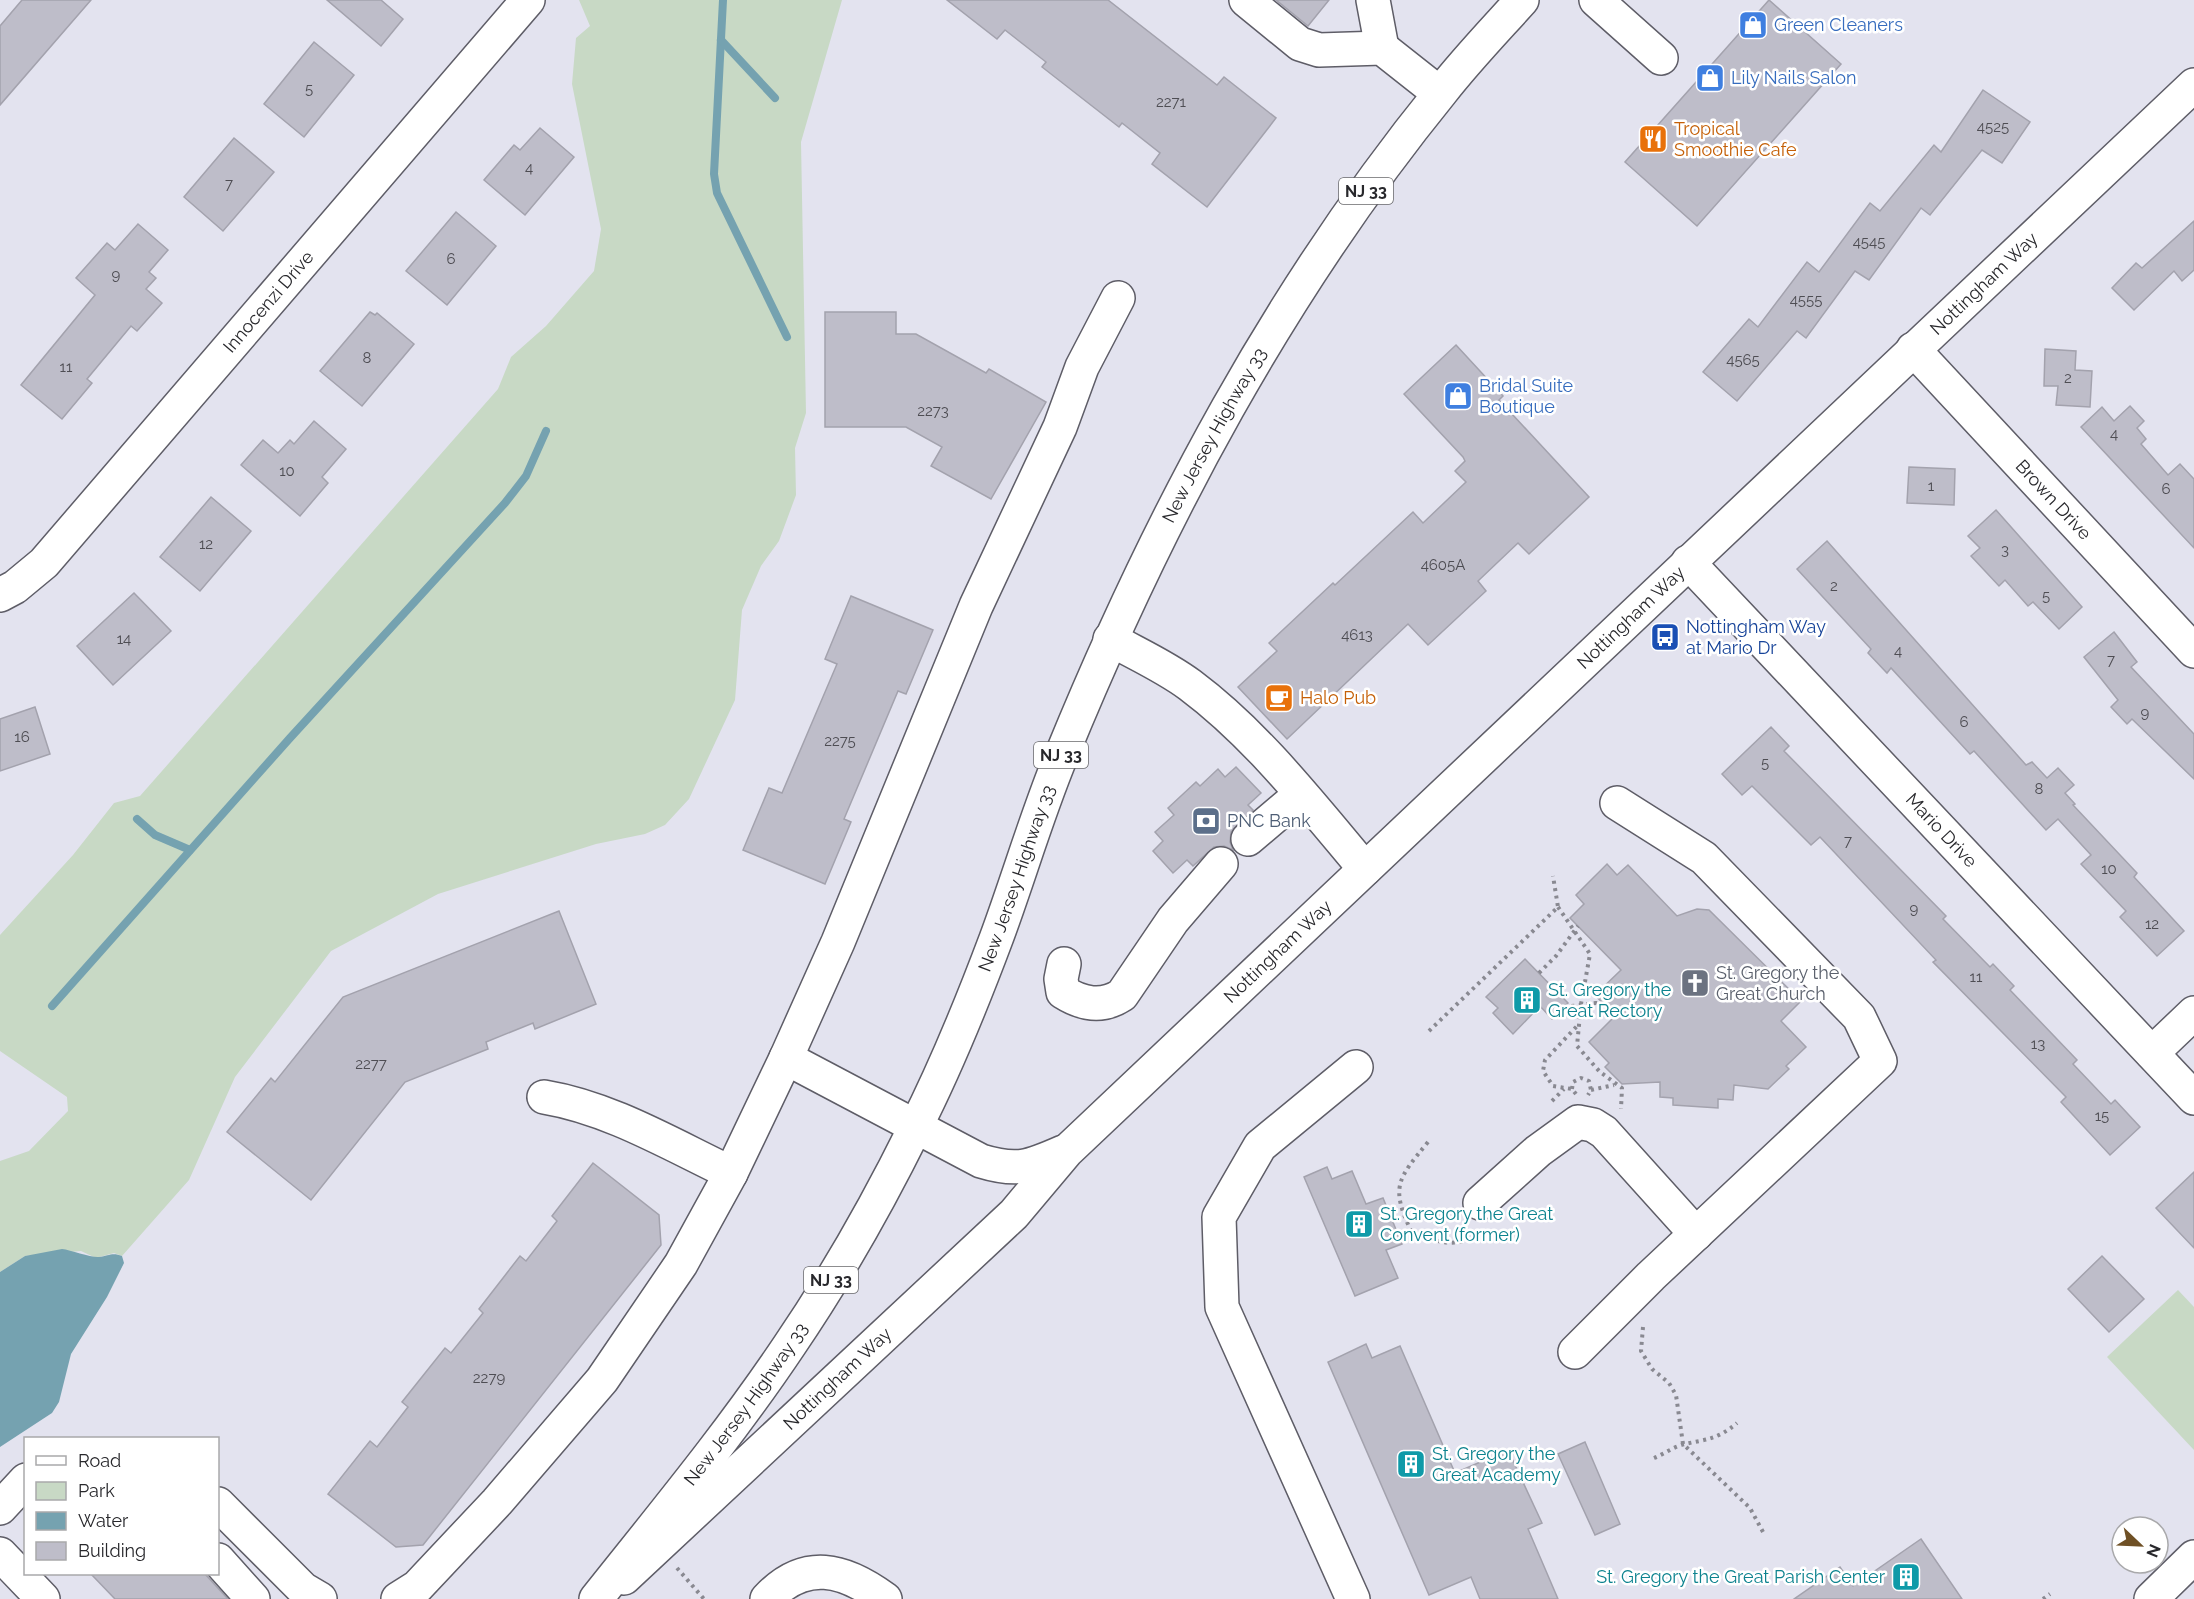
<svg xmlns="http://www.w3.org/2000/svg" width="2194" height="1599" font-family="Raleway,sans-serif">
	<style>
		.green { fill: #c8d9c5 }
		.water { fill: #75a2b0 }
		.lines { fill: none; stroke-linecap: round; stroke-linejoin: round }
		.stream { stroke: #75a2b0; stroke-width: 8 }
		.building { fill: #bebdc9; stroke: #a3a2ad; stroke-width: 1.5 }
		.minor-casing { stroke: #5e5d67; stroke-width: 36 }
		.major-casing { stroke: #5e5d67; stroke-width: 36 }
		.path { stroke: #898991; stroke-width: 4; stroke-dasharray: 3 4.5; stroke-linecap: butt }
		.minor { stroke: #fff; stroke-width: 33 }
		.major { stroke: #fff; stroke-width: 33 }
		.labels { text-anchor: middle; stroke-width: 5; stroke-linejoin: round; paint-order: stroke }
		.number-label { font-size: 15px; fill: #4e4d53 }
		.shield { fill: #fff; stroke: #68686b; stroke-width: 1.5 }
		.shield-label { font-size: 16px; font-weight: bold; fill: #28282c }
		.shop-label { font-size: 18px; fill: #366cbe; stroke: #fff; text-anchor: start }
		.food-label { font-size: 18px; fill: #c56008; stroke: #fff; text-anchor: start }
		.street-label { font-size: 18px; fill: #28282c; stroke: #fff }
		.transit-label { font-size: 18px; fill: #164399; stroke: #fff; text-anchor: start }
		.service-label { font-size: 18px; fill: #4e5e75; stroke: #fff; text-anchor: start }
		.worship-label { font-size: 18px; fill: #5b616d; stroke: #fff; text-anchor: start }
		.culture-label { font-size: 18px; fill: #0d838f; stroke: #fff; text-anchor: start }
	</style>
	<rect width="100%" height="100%" fill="#e3e3ef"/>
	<g class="green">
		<path d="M 579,0 L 842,0 L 801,142 L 806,413 L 795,448 L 796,495 L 779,541 L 761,566 L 742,610 L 735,700 L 689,799 L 665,825 L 645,834 L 596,844 L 438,894 L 331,951 L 235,1077 L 189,1180 L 122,1256 L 114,1253 L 96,1258 L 81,1251 L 25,1256 L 0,1272 L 0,1161 L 29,1151 L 68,1111 L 67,1097 L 0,1051 L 0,935 L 73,855 L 114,803 L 140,796 L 498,389 L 511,357 L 546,326 L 594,271 L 601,229 L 572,84 L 576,38 L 590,26 Z"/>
		<path d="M 2178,1290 L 2194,1307 L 2194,1450 L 2107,1357 Z"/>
	</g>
	<path class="water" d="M 62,1249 C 71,1250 92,1258 99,1257 C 109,1256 112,1252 122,1256 L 124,1263 L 107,1297 L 71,1354 L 59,1402 L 52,1413 L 0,1447 L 0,1272 L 25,1256 Z"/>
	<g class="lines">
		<g class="stream">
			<path d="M 723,0 L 714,174 L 717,193 L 787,337"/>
			<path d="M 721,40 L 775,98"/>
			<path d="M 137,819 L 155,835 L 190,850"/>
			<path d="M 52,1006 L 290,738 L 505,503 L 526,476 L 546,431"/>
		</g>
	</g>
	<g class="building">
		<path d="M 22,0 L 91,0 L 0,105 L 0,26 Z"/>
		<path d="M 327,0 L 381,0 L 403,19 L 381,46 Z"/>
		<path d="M 947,0 L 1108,0 L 1217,85 L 1224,77 L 1276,118 L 1207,207 L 1152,164 L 1160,153 L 1122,123 L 1119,127 L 1042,67 L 1046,62 L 1005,30 L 997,39 Z"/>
		<path d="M 1276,0 L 1329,0 L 1308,26 Z"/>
		<path d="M 1769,0 L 1841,64 L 1697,226 L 1625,162 Z"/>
		<path d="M 314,42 L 354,75 L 304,137 L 264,104 Z"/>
		<path d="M 1983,90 L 2030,122 L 2002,163 L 1982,150 L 1930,215 L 1921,208 L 1869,280 L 1855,271 L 1806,338 L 1797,331 L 1737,401 L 1703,372 L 1749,319 L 1758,327 L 1807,262 L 1819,272 L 1870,203 L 1880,211 L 1934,145 L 1941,152 Z"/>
		<path d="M 540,128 L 574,157 L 525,215 L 484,180 L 514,145 L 520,150 Z"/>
		<path d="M 234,138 L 274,172 L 223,231 L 184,197 Z"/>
		<path d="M 456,212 L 496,246 L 447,305 L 406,271 Z"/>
		<path d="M 2194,221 L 2194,270 L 2182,281 L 2174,271 L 2134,310 L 2112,288 L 2136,263 L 2142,268 Z"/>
		<path d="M 138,224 L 168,250 L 149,272 L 156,278 L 146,289 L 162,303 L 137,331 L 131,326 L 87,379 L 92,383 L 62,419 L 21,385 L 95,295 L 76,278 L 107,243 L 115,250 Z"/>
		<path d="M 370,312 L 375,315 L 377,313 L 414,344 L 362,406 L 320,371 Z"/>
		<path d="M 825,312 L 896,312 L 896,334 L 916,334 L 986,373 L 989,369 L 1046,402 L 991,499 L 931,466 L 942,447 L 906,427 L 825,427 Z"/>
		<path d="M 1456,345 L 1503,396 L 1499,400 L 1589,497 L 1529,554 L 1518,543 L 1478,581 L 1486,591 L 1428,645 L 1408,624 L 1287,739 L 1238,687 L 1277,651 L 1269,643 L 1333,583 L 1335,585 L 1413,512 L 1423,523 L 1466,482 L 1455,471 L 1465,461 L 1463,457 L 1404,394 Z"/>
		<path d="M 2045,349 L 2076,351 L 2075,370 L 2092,371 L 2090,407 L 2056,405 L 2058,386 L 2044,386 Z"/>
		<path d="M 2130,406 L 2144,421 L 2137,428 L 2146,439 L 2141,444 L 2168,475 L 2180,464 L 2194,479 L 2194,548 L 2081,427 L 2102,407 L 2114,421 Z"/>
		<path d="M 314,421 L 346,449 L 322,477 L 328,483 L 300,516 L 241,465 L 263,440 L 278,453 L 290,440 L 294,444 Z"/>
		<path d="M 1909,467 L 1955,469 L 1954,505 L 1907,503 Z"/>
		<path d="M 211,497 L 251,531 L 200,591 L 160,557 Z"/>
		<path d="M 1996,510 L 2082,607 L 2059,629 L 2033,602 L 2028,606 L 2005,580 L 1999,586 L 1971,556 L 1980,548 L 1968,536 Z"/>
		<path d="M 1827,541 L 2026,765 L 2032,762 L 2047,778 L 2058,768 L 2074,785 L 2065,793 L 2075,804 L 2073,805 L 2137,873 L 2134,877 L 2184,931 L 2157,956 L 2120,917 L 2126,911 L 2081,864 L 2091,855 L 2058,819 L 2046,830 L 1974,751 L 1970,754 L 1891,668 L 1887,673 L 1868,653 L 1871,649 L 1797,569 Z"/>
		<path d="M 134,593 L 171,631 L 113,685 L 77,646 Z"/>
		<path d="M 851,596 L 933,630 L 906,694 L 898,691 L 844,819 L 851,822 L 825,884 L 743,850 L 769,788 L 782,793 L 837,664 L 825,659 Z"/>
		<path d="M 2114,632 L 2137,662 L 2131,667 L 2194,734 L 2194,779 L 2132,719 L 2127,724 L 2111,707 L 2118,700 L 2084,657 Z"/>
		<path d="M 35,707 L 50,754 L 0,771 L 0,719 Z"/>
		<path d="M 1771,727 L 1789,746 L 1784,751 L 1946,916 L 1943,919 L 1990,967 L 1993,964 L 2014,986 L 2010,990 L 2077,1060 L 2073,1064 L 2111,1104 L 2115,1100 L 2140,1127 L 2110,1155 L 2061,1102 L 2066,1097 L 1933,962 L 1936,960 L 1820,837 L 1811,845 L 1752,786 L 1742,795 L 1722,774 Z"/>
		<path d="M 1236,767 L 1261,793 L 1248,805 L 1253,810 L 1231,832 L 1230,842 L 1233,850 L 1224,846 L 1214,847 L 1193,866 L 1187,860 L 1173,873 L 1153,851 L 1163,841 L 1155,832 L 1174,815 L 1168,808 L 1196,782 L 1200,786 L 1218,769 L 1225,777 Z"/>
		<path d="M 1607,864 L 1617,875 L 1628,865 L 1677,916 L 1697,909 L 1709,910 L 1801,1001 L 1781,1021 L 1806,1047 L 1786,1066 L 1789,1069 L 1768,1089 L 1734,1085 L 1733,1100 L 1718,1099 L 1718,1108 L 1673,1105 L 1673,1098 L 1660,1097 L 1660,1082 L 1622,1084 L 1605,1067 L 1609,1063 L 1589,1042 L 1615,1016 L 1595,995 L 1621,970 L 1570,918 L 1584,904 L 1576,895 Z"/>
		<path d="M 559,911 L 596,1004 L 535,1029 L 533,1023 L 486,1042 L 488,1049 L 405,1082 L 311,1200 L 227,1132 L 271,1078 L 275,1082 L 343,997 Z"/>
		<path d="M 1525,959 L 1568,1003 L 1552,1019 L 1540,1006 L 1513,1034 L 1493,1013 L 1498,1008 L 1486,997 Z"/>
		<path d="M 593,1163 L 659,1215 L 661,1245 L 423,1545 L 396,1547 L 328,1494 L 370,1441 L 377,1447 L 408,1407 L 402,1402 L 445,1348 L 451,1353 L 483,1313 L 479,1309 L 520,1256 L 526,1261 L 557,1221 L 552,1216 Z"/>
		<path d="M 1327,1167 L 1332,1179 L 1352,1171 L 1366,1204 L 1383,1198 L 1402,1244 L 1386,1250 L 1398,1278 L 1355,1296 L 1304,1177 Z"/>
		<path d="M 2194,1172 L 2194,1248 L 2156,1208 Z"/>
		<path d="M 2102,1256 L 2144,1299 L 2109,1332 L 2068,1289 Z"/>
		<path d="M 1366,1344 L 1372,1358 L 1400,1346 L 1455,1473 L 1508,1450 L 1542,1523 L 1528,1529 L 1558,1599 L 1480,1599 L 1471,1577 L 1429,1595 L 1328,1362 Z"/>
		<path d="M 1585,1442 L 1620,1524 L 1595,1535 L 1558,1454 Z"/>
		<path d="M 1921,1539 L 1962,1599 L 1794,1599 L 1840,1567 L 1853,1586 Z"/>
		<path d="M 91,1574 L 205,1574 L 228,1599 L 115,1599 Z"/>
	</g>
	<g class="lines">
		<g class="minor-casing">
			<g id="minor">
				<path d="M 1246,0 L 1300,44 L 1319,50 L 1382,48 L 1439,93"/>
				<path d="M 1373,0 L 1382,48"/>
				<path d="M 1596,0 L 1661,58"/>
				<path id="s1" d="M 1913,349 L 2194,651"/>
				<path id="s2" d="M 1688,562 L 2194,1098"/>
				<path id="s3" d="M 0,595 L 15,587 L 44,563 L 528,0"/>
				<path d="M 1110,639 C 1137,654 1166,667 1190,685 C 1257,735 1311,805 1365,869"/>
				<path d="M 1248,839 L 1301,794"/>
				<path d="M 1064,964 L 1061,979 L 1063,992 C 1082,1004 1102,1008 1122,995 L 1173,920 L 1221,864"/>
				<path d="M 2152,1053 L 2194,1013"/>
				<path d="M 786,1058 L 981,1161 C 1017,1172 1029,1167 1063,1152"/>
				<path d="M 544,1097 C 610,1108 670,1144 731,1173"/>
				<path d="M 1480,1203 L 1538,1151 L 1578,1122 L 1593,1125 L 1604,1132 L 1696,1234"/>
				<path d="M 1575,1352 L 1651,1276 L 1880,1061 L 1859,1017 L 1704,858 L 1617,803"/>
				<path d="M 218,1504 L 303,1589 L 320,1599"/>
				<path d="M 0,1508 L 26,1480"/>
				<path d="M 0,1554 L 43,1599"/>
				<path d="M 218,1560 L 253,1599"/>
				<path id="s4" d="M 624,1578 L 1014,1214 L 1067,1151 L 2194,85"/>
				<path d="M 398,1599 L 417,1587 L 497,1502 L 602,1380 L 681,1264 L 731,1173 L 786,1058 L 838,942 L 976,606 L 1060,427 L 1082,367 L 1118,298"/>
				<path d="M 767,1599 C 805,1558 844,1569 885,1599"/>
				<path d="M 1353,1599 L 1222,1307 L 1219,1217 L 1260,1146 L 1356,1067"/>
				<path d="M 2151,1599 L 2194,1557"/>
			</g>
		</g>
		<g class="major-casing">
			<g id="major">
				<path id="s5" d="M 596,1599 C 662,1516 730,1434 789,1346 C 836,1277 878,1203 915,1128 C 946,1067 972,1003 996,939 C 1019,877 1037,814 1062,754 C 1159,517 1280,290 1442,91 C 1467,59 1495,30 1522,0"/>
			</g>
		</g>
		<g class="path">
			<path d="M 1558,907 L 1590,954 L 1581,1004 L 1577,1046 L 1600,1072 L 1622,1088 L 1621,1109"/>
			<path d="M 1539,973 L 1556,956 L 1578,926"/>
			<path d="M 1564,1007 L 1596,1003 L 1607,1007"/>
			<path d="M 1429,1031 L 1558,907 L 1553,876"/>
			<path d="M 1572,1089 L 1573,1082 L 1581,1078 L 1589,1081 L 1591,1090 L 1588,1095"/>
			<path d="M 1591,1090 L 1614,1085"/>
			<path d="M 1576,1094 L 1572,1089 L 1553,1086 L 1543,1071 L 1545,1060 L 1579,1024"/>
			<path d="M 1552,1101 L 1564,1089"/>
			<path d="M 1428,1142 C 1398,1179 1390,1186 1411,1231 C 1434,1242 1459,1250 1481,1232"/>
			<path d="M 1643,1327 L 1641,1351 L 1652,1369 L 1669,1383 L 1676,1395 L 1683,1444 L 1750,1508 L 1763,1532"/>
			<path d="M 1654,1458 C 1664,1454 1675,1446 1685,1444 C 1708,1439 1718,1439 1737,1423"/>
			<path d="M 677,1568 L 704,1599"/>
			<path d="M 2043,1599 L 2050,1594"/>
		</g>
		<use href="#minor" class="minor"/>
		<use href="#major" class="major"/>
	</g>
	<defs>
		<g id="shop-square" transform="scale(1.5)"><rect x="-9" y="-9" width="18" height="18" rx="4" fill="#3f7fe0" stroke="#fff"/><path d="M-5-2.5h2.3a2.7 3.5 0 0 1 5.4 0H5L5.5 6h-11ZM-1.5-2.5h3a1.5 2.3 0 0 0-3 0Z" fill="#fff"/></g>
		<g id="restaurant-square" transform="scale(1.5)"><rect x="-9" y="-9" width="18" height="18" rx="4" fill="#e8710a" stroke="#fff"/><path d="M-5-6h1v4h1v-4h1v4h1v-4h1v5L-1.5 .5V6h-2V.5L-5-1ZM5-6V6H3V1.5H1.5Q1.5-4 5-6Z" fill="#fff"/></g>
		<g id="bus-square" transform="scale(1.5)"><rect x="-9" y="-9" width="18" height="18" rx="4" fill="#1a4fb4" stroke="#fff"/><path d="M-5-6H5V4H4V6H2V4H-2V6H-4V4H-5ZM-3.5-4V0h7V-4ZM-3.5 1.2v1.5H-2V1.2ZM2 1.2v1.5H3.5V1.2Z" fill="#fff"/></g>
		<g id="cafe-square" transform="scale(1.5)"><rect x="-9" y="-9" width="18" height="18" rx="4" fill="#e8710a" stroke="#fff"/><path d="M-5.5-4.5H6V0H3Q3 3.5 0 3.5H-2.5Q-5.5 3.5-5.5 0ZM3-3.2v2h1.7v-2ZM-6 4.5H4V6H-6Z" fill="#fff"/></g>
		<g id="bank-square" transform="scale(1.5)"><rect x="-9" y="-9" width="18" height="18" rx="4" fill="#5c6f8a" stroke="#fff"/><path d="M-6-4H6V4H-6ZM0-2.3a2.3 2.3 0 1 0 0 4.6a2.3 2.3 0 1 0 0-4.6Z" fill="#fff"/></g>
		<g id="church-square" transform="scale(1.5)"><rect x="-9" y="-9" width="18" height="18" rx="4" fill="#6b7280" stroke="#fff"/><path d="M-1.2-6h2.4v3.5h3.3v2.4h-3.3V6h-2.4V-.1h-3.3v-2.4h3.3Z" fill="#fff"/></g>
		<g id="building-square" transform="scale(1.5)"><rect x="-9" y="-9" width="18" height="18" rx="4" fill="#0f9aa8" stroke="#fff"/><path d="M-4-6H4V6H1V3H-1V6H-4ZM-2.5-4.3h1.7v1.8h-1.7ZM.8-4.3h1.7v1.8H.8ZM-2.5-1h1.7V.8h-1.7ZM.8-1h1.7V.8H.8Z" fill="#fff"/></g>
	</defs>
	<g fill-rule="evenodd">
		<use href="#shop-square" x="1753" y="25"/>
		<use href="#shop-square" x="1710" y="78"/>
		<use href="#restaurant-square" x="1653" y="139"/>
		<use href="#shop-square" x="1458" y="396"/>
		<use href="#bus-square" x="1665" y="637"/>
		<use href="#cafe-square" x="1279" y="698"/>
		<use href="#bank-square" x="1206" y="821"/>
		<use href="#church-square" x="1695" y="983"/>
		<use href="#building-square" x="1527" y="1000"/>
		<use href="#building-square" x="1359" y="1224"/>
		<use href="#building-square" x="1411" y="1464"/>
		<use href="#building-square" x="1906" y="1577"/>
	</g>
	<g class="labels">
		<g class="number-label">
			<text x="309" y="94">5</text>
			<text x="1171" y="107">2271</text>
			<text x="1993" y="132">4525</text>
			<text x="529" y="173">4</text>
			<text x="229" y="189">7</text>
			<text x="1869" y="247">4545</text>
			<text x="451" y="264">6</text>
			<text x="116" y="280">9</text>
			<text x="1806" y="305">4555</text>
			<text x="367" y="363">8</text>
			<text x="1743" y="365">4565</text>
			<text x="66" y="372">11</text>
			<text x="2068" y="383">2</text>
			<text x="933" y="416">2273</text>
			<text x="2114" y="439">4</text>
			<text x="287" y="476">10</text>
			<text x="1931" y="491">1</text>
			<text x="2166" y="494">6</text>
			<text x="206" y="549">12</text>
			<text x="2005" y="555">3</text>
			<text x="1443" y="570">4605A</text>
			<text x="1834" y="591">2</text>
			<text x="2046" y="601">5</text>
			<text x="1357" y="640">4613</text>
			<text x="124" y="644">14</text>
			<text x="1898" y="656">4</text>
			<text x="2111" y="665">7</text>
			<text x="2145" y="718">9</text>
			<text x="1964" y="727">6</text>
			<text x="22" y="742">16</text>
			<text x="840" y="746">2275</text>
			<text x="1765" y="768">5</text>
			<text x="2039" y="794">8</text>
			<text x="1848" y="846">7</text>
			<text x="2109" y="874">10</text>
			<text x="1914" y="914">9</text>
			<text x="2152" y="929">12</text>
			<text x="1976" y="982">11</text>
			<text x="2038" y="1049">13</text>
			<text x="371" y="1069">2277</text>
			<text x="2102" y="1121">15</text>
			<text x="489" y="1383">2279</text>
		</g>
		<g class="shield">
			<rect x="1339" y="178" width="54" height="26" rx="4.5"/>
			<rect x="1034" y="742" width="54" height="26" rx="4.5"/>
			<rect x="804" y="1267" width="54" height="26" rx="4.5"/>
		</g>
		<g class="shield-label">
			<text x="1366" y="197">NJ 33</text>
			<text x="1061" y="761">NJ 33</text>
			<text x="831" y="1286">NJ 33</text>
		</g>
		<g class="shop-label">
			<text x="1774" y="31">Green Cleaners</text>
			<text x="1731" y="84">Lily Nails Salon</text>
			<text x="1479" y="392">Bridal Suite<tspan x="1479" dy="21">Boutique</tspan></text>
		</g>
		<g class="food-label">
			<text x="1674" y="135">Tropical<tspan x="1674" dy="21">Smoothie Cafe</tspan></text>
			<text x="1300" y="704">Halo Pub</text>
		</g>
		<g class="street-label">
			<text dy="6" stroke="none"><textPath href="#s4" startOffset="1878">Nottingham Way</textPath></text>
			<text dy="6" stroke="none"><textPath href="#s3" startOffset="399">Innocenzi Drive</textPath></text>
			<text dy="6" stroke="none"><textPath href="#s5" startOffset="1326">New Jersey Highway 33</textPath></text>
			<text dy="6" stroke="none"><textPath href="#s1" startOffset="206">Brown Drive</textPath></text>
			<text dy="6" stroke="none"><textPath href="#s4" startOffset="1392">Nottingham Way</textPath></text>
			<text dy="6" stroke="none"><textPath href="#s2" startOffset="369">Mario Drive</textPath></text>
			<text dy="6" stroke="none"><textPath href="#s5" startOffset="840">New Jersey Highway 33</textPath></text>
			<text dy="6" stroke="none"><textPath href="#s4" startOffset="906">Nottingham Way</textPath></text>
			<text dy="6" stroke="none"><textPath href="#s4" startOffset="292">Nottingham Way</textPath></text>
			<text dy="6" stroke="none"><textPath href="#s5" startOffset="246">New Jersey Highway 33</textPath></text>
		</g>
		<g class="transit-label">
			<text x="1686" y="633">Nottingham Way<tspan x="1686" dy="21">at Mario Dr</tspan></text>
		</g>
		<g class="service-label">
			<text x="1227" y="827">PNC Bank</text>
		</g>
		<g class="worship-label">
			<text x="1716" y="979">St. Gregory the<tspan x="1716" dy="21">Great Church</tspan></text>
		</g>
		<g class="culture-label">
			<text x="1548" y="996">St. Gregory the<tspan x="1548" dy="21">Great Rectory</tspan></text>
			<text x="1380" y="1220">St. Gregory the Great<tspan x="1380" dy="21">Convent (former)</tspan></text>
			<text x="1432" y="1460">St. Gregory the<tspan x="1432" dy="21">Great Academy</tspan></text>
			<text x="1885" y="1583" text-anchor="end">St. Gregory the Great Parish Center</text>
		</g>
	</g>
	<rect x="24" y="1437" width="195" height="138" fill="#ffffff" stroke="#a9a9ab" stroke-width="1.5"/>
	<rect x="36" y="1456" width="30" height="9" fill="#ffffff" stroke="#a9a9ab" stroke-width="1.5"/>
	<text x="78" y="1467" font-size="18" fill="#28282c">Road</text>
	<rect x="36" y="1482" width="30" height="18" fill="#c8d9c5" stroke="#a9a9ab" stroke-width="1.5"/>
	<text x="78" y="1497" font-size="18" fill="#28282c">Park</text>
	<rect x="36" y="1512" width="30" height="18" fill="#75a2b0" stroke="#a9a9ab" stroke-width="1.5"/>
	<text x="78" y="1527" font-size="18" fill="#28282c">Water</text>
	<rect x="36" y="1542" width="30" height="18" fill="#bebdc9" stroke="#a9a9ab" stroke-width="1.5"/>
	<text x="78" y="1557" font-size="18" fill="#28282c">Building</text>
	<g transform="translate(2140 1545) rotate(113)"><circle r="28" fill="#ffffff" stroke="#a9a9ab" stroke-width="1.5"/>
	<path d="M0-4.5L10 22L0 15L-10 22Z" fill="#6f5025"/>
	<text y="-9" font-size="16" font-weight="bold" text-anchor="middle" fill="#28282c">N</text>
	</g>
</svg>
